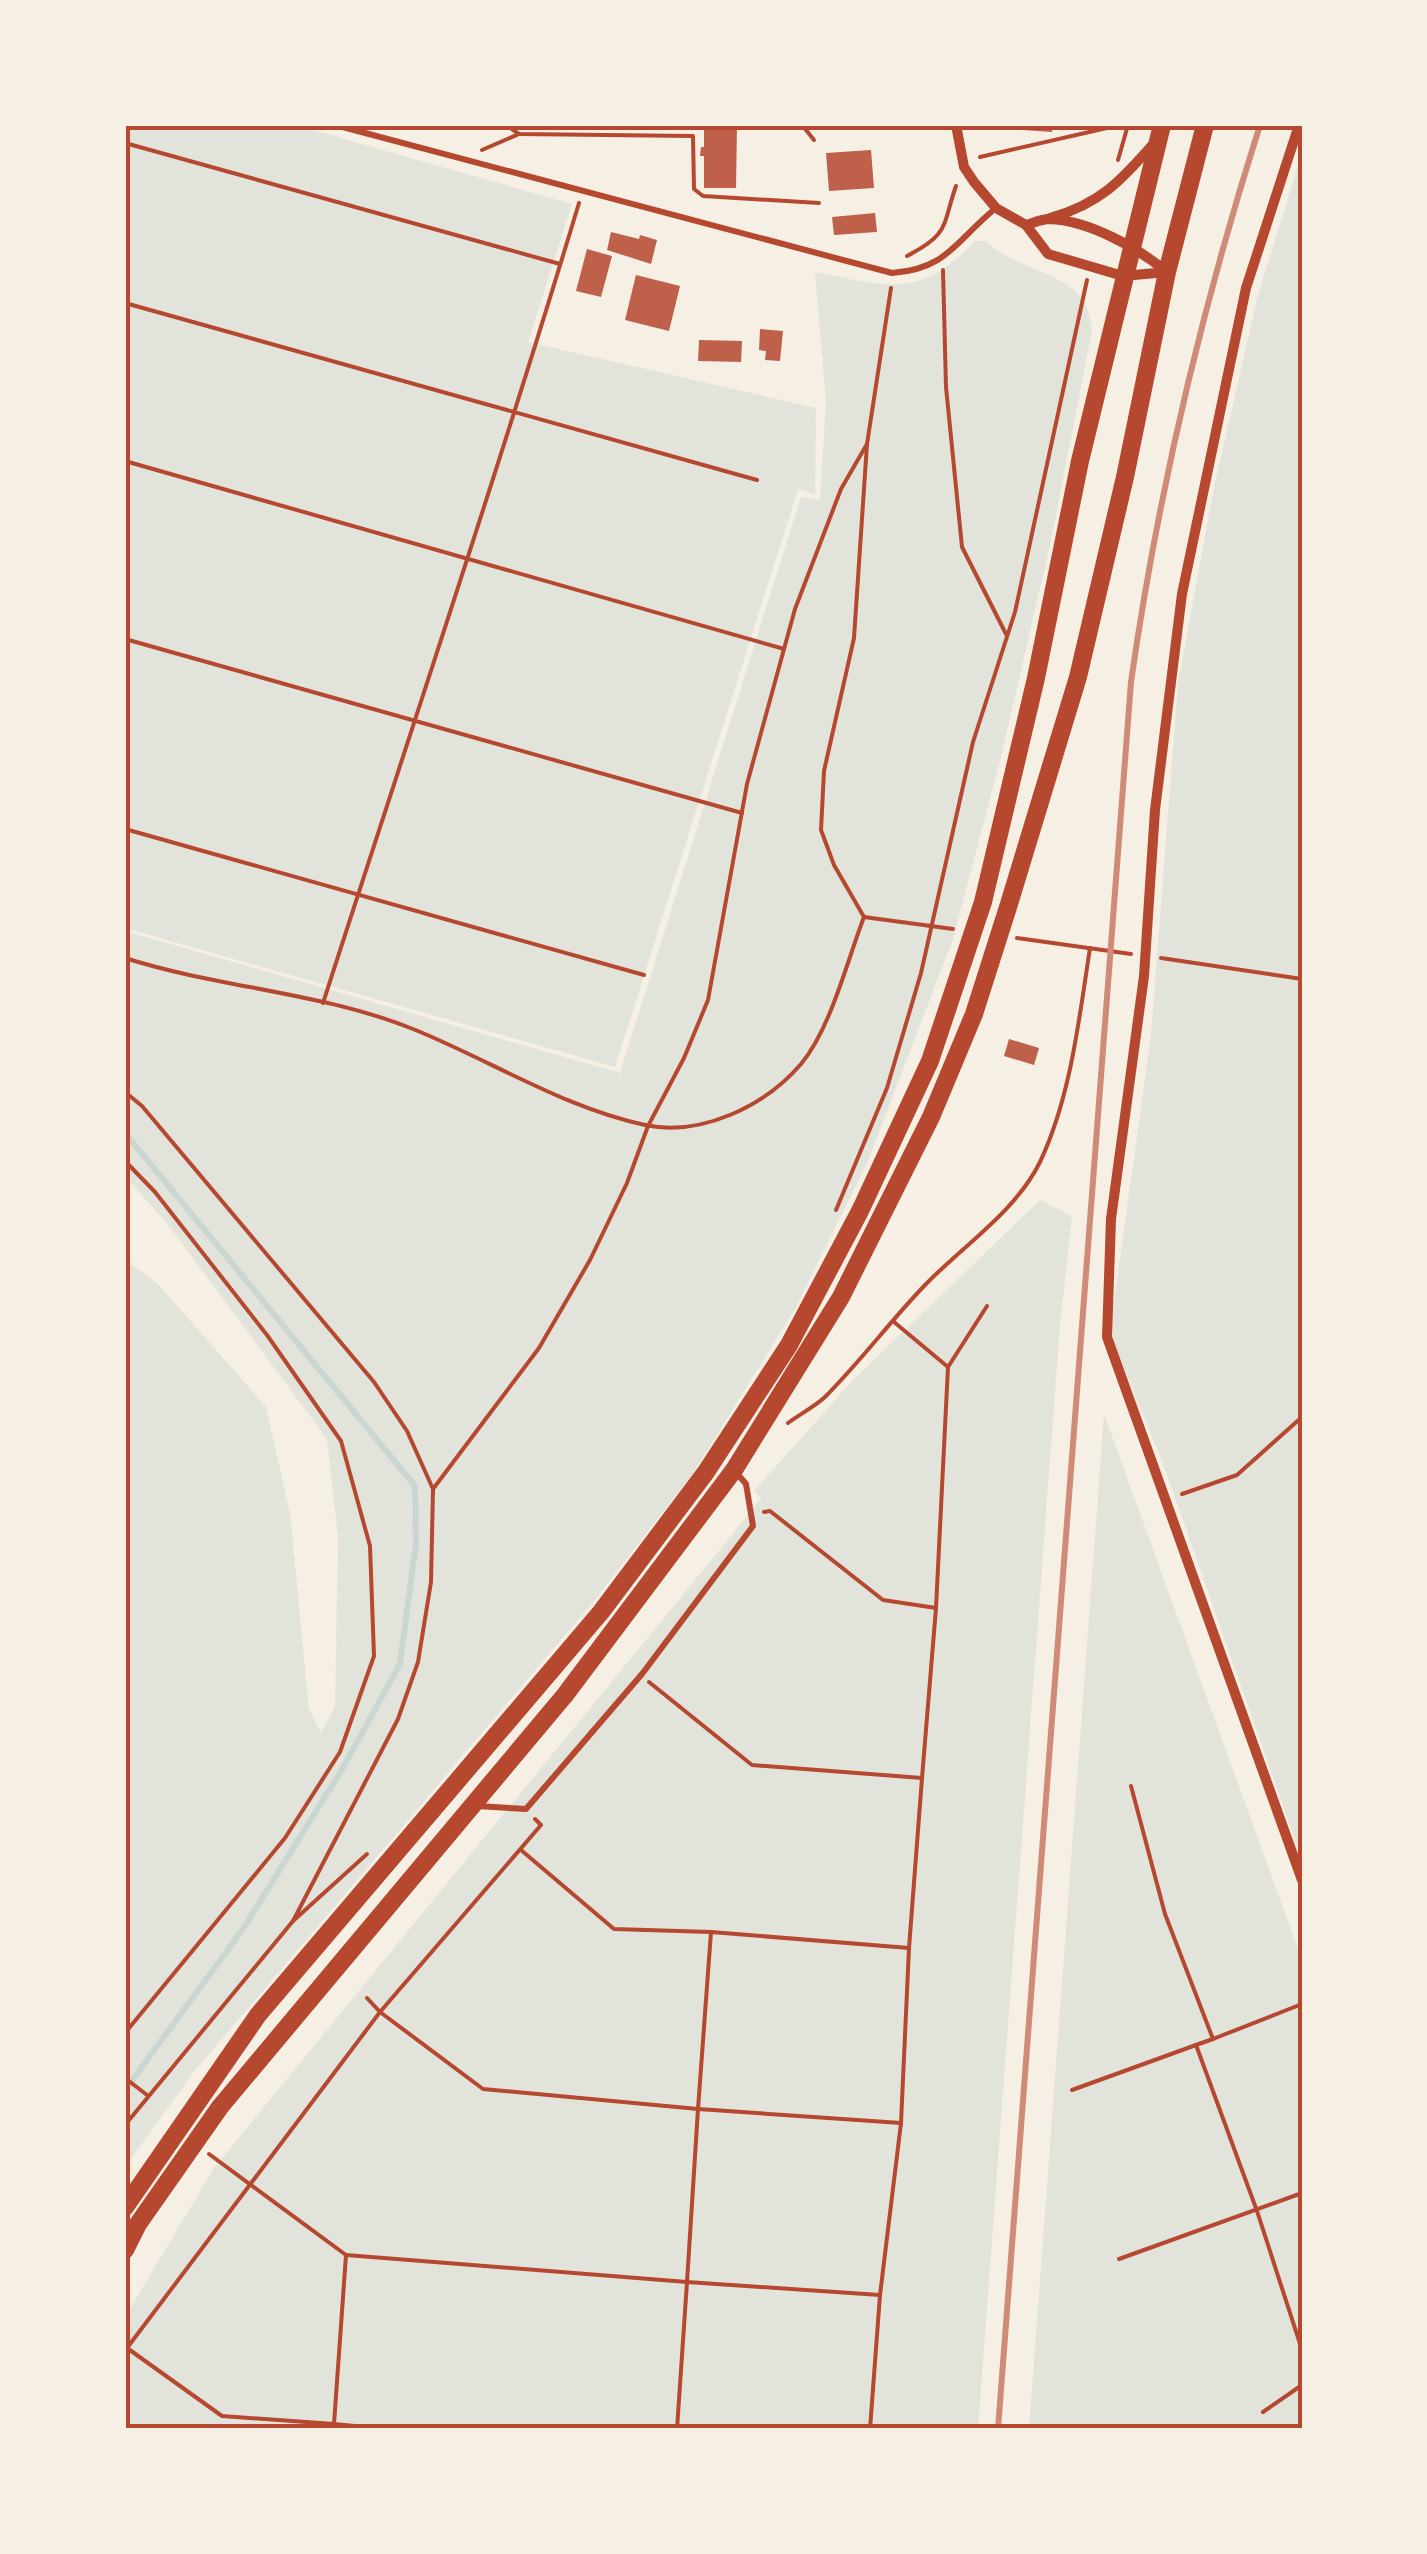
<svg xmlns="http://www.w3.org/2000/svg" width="1427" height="2554" font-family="Jost,sans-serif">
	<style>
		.green { fill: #e2e4dc }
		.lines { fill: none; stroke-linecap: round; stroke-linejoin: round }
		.stream { stroke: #c9d6d2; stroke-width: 6 }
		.building { fill: #bf614a }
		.path { stroke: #b5482f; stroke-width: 4 }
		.service { stroke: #b5482f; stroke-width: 6 }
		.minor { stroke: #b5482f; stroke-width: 10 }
		.primary { stroke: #b5482f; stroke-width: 18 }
		.rail { stroke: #cf8b77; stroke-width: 6 }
		.neatline { fill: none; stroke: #b5482f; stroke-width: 4 }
	</style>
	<rect width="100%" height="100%" fill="#f6efe4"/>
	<g class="green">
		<path d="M 125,125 L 295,125 L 572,204 L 528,342 L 816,408 L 815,494 L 798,489 L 615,1067 L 125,928 Z"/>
		<path d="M 1302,153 L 1302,1860 L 1166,1472 L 1115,1345 L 1111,1323 L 1151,1035 L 1178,684 L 1214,487 L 1258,295 Z"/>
		<path d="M 975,241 L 986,241 C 1025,278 1088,269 1092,330 L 1051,541 L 1001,757 L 953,939 L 868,1161 L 795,1309 L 693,1473 L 594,1601 L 193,2073 L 125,2167 L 125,1260 L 158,1284 L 266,1407 L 290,1513 L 309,1709 L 321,1733 L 335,1706 L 338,1537 L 327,1439 L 169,1226 L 125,1176 L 125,931 L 620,1073 L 801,497 L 820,500 L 826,401 L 815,272 C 886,286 920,300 975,241 Z"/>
		<path d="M 1040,1200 L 1072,1216 L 1060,1325 L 978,2429 L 125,2429 L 125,2317 L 214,2168 L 744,1520 L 761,1498 L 754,1491 L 852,1381 Z"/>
		<path d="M 1104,1414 L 1302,1960 L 1302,2429 L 1029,2429 Z"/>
	</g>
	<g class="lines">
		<path class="stream" d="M 125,1133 L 415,1486 L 416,1543 L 400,1664 L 341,1771 L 243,1929 L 125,2090"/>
	</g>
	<g class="building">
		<path d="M 704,125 L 737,125 L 736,188 L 704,188 L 704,156 L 700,156 L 701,147 L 704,147 Z"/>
		<path d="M 1023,125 L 1052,125 L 1052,132 L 1023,130 Z"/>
		<path d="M 871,150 L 874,188 L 829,191 L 826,153 Z"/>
		<path d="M 875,213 L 877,232 L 834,235 L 832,217 Z"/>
		<path d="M 611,232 L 639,239 L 640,235 L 657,240 L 651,264 L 607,250 Z"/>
		<path d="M 587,249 L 612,256 L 601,297 L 576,291 Z"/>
		<path d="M 636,275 L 680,286 L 669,331 L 625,320 Z"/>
		<path d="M 760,329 L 783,331 L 780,361 L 765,360 L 766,351 L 759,350 Z"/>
		<path d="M 699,340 L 742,341 L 741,362 L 698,361 Z"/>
		<path d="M 1009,1039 L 1039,1048 L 1034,1065 L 1004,1056 Z"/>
	</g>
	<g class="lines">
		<g class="path">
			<path d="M 506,125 L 519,134 L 693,136 L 694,189 L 703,196 L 819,203"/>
			<path d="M 802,125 L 814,140"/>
			<path d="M 125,143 L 560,264"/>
			<path d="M 482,150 L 519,134"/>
			<path d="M 980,157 L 1120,125"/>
			<path d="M 1118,160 L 1128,125"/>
			<path d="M 907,256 C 950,234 942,226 956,186"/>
			<path d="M 943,270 L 946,387 L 962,547 L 1006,634"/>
			<path d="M 125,303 L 757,480"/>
			<path d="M 125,461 L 784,649"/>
			<path d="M 125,639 L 742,813"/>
			<path d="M 125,829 L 644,975"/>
			<path d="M 864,917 L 834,865 L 821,830 L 824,771 L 854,638 L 867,444 L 891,288"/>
			<path d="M 864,917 L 953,929"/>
			<path d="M 1017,938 L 1131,954"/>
			<path d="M 125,958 C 219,988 321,992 413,1029 C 490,1060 564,1108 645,1125 C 701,1137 765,1106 801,1064 C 831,1028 847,961 864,917"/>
			<path d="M 1161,958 L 1302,979"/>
			<path d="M 323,1003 C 409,736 498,471 579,203"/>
			<path d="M 125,1092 L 142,1106 L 374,1382 L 407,1431 L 433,1489 L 431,1582 L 418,1662 L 398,1719 L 293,1921 L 125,2125"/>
			<path d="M 125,1161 L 155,1192 L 267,1335 L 341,1441 L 370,1546 L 374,1656 L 340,1752 L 285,1838 L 125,2033"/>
			<path d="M 836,1210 L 887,1088 L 921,973 L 973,742 L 1015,612 L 1087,280"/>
			<path d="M 894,1322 L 948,1367"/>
			<path d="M 788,1423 C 800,1414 814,1407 825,1397 C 861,1361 891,1320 926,1284 C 964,1245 1016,1211 1040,1162 C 1071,1096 1079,1019 1090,948"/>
			<path d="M 433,1489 L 539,1348 L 590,1260 L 627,1183 L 648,1126 L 684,1058 L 708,1000 L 747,784 L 795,609 L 841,489 L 867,444"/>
			<path d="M 1182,1494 L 1237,1475 L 1302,1417"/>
			<path d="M 764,1512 L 770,1511 L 883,1600 L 936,1608 L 922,1778"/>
			<path d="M 936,1608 L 948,1367 L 987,1306"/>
			<path d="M 649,1682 L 752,1765 L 922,1778 L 909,1948 L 901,2123 L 880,2295 L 870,2429"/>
			<path d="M 1131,1786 L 1165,1914 L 1213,2039 L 1196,2045 L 1257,2211 L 1302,2350"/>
			<path d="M 521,1850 L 614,1929 L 711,1932"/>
			<path d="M 293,1921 L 367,1854"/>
			<path d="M 367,1998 L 380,2012 L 483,2089 L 698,2109 L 711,1932 L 909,1948"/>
			<path d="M 1213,2039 L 1302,2004"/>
			<path d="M 125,2078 L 147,2095"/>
			<path d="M 1072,2090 L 1196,2045"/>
			<path d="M 209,2154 L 346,2255 L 687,2282 L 677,2429"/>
			<path d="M 346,2255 L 334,2424 L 222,2416 L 127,2348 L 380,2012 L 541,1825 L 535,1819"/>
			<path d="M 1119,2259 L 1302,2193"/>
			<path d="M 880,2295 L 687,2282 L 698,2109 L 901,2123"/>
			<path d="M 1263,2412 L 1302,2385"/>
			<path d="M 334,2429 L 334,2424 L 387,2429"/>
		</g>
		<g class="service">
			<path d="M 335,125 L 892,273 C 948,269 956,240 996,208"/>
			<path d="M 477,1806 L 526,1809 L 642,1674 L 753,1526 L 746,1484 L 735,1471"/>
		</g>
		<g class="minor">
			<path d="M 956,125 L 964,167 L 974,182 L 996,208 L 1026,225 L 1048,254 L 1123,276 L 1167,272"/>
			<path d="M 1299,125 L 1246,288 L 1182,594 L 1155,810 L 1144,976 L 1111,1219 L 1107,1337 L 1302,1880"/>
			<path d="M 1050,218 C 1100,204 1121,181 1155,142"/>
			<path d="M 1026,225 C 1033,223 1042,219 1049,219 C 1088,220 1138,248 1167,272"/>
		</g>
		<g class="primary">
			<path d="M 125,2207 L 258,2015 L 601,1612 L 706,1472 L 789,1345 L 860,1211 L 930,1061 L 983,902 L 1036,678 L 1080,461 L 1162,125"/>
			<path d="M 125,2250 L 138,2224 L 220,2107 L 565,1695 L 734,1470 L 841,1297 L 931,1117 L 974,1014 L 1009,904 L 1078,677 L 1125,477 L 1167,272 L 1205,125"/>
		</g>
		<path class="rail" d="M 998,2429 L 1131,682 C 1158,493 1202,307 1260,125"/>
	</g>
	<rect width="1427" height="2554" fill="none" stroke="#f6efe4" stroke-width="255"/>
	<rect x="128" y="128" width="1172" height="2298" class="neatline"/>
</svg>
